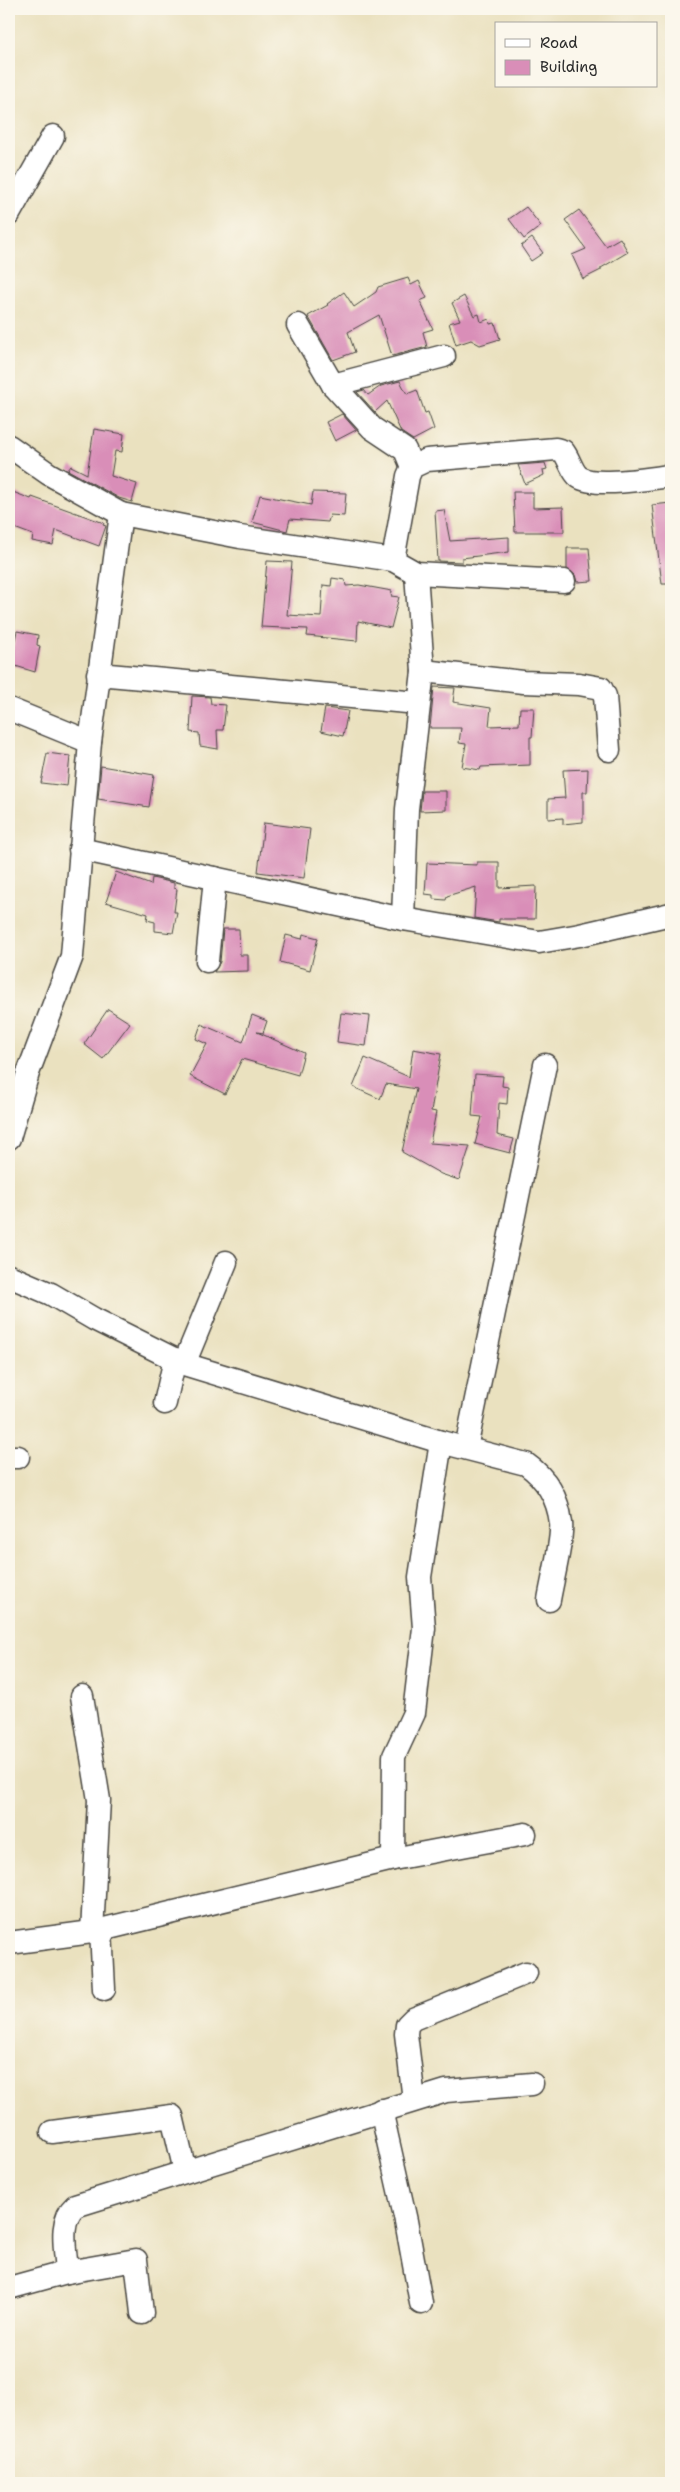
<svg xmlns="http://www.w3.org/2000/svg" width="680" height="2492" font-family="'Shantell Sans',sans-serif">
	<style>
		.building { fill: #d98eb8 }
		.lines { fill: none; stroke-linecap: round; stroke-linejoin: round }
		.minor-casing { stroke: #484641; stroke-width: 25 }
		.minor { stroke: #fff; stroke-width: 22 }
	</style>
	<rect width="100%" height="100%" fill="#fbf7ec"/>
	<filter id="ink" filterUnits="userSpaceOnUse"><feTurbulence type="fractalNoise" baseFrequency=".02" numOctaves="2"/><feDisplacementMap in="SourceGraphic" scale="10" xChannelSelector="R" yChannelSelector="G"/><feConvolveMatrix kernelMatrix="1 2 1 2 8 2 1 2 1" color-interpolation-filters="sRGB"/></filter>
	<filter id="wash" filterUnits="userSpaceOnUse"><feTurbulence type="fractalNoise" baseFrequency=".0096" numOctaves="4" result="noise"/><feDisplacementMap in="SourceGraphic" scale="20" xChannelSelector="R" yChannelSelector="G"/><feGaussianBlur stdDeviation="1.12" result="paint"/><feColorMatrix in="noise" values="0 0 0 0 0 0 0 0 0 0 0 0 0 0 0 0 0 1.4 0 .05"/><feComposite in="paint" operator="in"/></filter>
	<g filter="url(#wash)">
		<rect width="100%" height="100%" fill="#eae1bf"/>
		<g id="blocks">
			<g class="building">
				<path d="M 526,207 L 541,226 L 524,239 L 509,219 Z"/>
				<path d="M 579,210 L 606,246 L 620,238 L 628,252 L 601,268 L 601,270 L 583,279 L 572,255 L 586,249 L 565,220 Z"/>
				<path d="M 532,238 L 543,253 L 531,261 L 521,246 Z"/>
				<path d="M 408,278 L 411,285 L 419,281 L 427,298 L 420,301 L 433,329 L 423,332 L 427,347 L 392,356 L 379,315 L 348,332 L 355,352 L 333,360 L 308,316 L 328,305 L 327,304 L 344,292 L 354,307 L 376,292 L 378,287 Z"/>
				<path d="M 464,296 L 474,316 L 479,314 L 481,322 L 489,319 L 490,324 L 495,323 L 500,339 L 480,345 L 471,340 L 456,345 L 449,323 L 460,320 L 452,303 Z"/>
				<path d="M 400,381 L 407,394 L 417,390 L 425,413 L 428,412 L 434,429 L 413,440 L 401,432 L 387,401 L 375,412 L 357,392 L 364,390 L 368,395 L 381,386 Z"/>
				<path d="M 342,414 L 356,430 L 335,441 L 326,422 Z"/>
				<path d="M 94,429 L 124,434 L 122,452 L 115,451 L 111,476 L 137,484 L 132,502 L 119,498 L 68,470 L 71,466 L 87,474 Z"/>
				<path d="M 545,463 L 547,469 L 543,470 L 544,475 L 525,484 L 518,465 Z"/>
				<path d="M 13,492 L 31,499 L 32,497 L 104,523 L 103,525 L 106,526 L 99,546 L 56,530 L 53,545 L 32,541 L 33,535 L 9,526 L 9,504 Z"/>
				<path d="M 313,492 L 346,493 L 344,516 L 330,515 L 328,522 L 290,519 L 287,531 L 252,522 L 260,495 L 311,505 Z"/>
				<path d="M 513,492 L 533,492 L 533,508 L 563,507 L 564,532 L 515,532 Z"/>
				<path d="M 671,503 L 671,584 L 662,584 L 652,505 Z"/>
				<path d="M 444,510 L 450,541 L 509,537 L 509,552 L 462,558 L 462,562 L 438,561 L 435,511 Z"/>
				<path d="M 567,548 L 589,548 L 592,581 L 577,582 L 575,575 L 567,569 Z"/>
				<path d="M 267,561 L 292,562 L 287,615 L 321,617 L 323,585 L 331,586 L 332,578 L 345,580 L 346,586 L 359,585 L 392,591 L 391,596 L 399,597 L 391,628 L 358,621 L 357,641 L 307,636 L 308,629 L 261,627 Z"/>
				<path d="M 17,631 L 38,635 L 37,645 L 40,646 L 35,672 L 9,664 Z"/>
				<path d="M 434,687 L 455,688 L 453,702 L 491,708 L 489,726 L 519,725 L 520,708 L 534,708 L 532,737 L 530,737 L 530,765 L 481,767 L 480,770 L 462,767 L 466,744 L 459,743 L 461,728 L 430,728 Z"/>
				<path d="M 192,696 L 210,697 L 211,704 L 226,705 L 223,730 L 217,730 L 218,749 L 200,746 L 199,733 L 190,732 Z"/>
				<path d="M 325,708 L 348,711 L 343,736 L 321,731 Z"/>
				<path d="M 47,753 L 70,756 L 67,786 L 41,783 Z"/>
				<path d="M 101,766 L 154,775 L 149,807 L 98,799 Z"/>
				<path d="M 588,769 L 587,792 L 583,792 L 583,822 L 563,824 L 563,818 L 548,819 L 548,799 L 565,798 L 563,770 Z"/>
				<path d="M 422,791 L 446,791 L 446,810 L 420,811 Z"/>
				<path d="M 264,823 L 310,829 L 304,878 L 258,872 Z"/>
				<path d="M 477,862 L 499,862 L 499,888 L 536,886 L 535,919 L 499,919 L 499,922 L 474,918 L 476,887 L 447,896 L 446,900 L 433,899 L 433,895 L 425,894 L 427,863 L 477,865 Z"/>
				<path d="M 116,872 L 151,885 L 152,878 L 174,883 L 174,888 L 177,889 L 174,912 L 177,912 L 173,933 L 155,931 L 155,922 L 147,920 L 148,914 L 106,902 Z"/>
				<path d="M 223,929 L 239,929 L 240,955 L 248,955 L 248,971 L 214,972 L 220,962 Z"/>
				<path d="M 303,934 L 318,938 L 310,970 L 280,962 L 286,935 L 302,939 Z"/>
				<path d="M 108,1009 L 130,1023 L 103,1059 L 84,1044 Z"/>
				<path d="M 341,1013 L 370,1016 L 366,1046 L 337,1042 Z"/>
				<path d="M 252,1015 L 267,1021 L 263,1033 L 257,1032 L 304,1053 L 298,1075 L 242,1059 L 225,1094 L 190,1076 L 207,1044 L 196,1039 L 201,1024 L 243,1042 Z"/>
				<path d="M 413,1049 L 441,1054 L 431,1111 L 436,1112 L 430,1143 L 470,1146 L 459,1180 L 441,1174 L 402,1152 L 416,1089 L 386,1084 L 380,1099 L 353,1087 L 365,1058 L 409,1077 Z"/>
				<path d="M 475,1074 L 503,1076 L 502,1086 L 508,1087 L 507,1104 L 499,1103 L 497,1135 L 514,1139 L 510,1153 L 475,1144 L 482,1117 L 472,1116 Z"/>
			</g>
		</g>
	</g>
	<g filter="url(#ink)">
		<use href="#blocks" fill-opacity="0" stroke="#484641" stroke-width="1"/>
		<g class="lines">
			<g class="minor-casing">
				<g id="minor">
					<path d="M 9,214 L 53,136"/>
					<path d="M 298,325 L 333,385 L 372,428 L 405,450 L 412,467"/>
					<path d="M 333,385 L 444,356"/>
					<path d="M 9,446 L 49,474 L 121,514 L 240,537 L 393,560 L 416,573 L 564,581"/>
					<path d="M 393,560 L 408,476 L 412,467 L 427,460 L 556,449 L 563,451 C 569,458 572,472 579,477 C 595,488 651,478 671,476"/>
					<path d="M 423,671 L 523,682 L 579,684 L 601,688 L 605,696 L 609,750"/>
					<path d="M 98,674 L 418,703"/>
					<path d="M 9,709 L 90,742"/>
					<path d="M 80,849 L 403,919 L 539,942 L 580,935 L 671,914"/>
					<path d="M 403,919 L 407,809 L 423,671 L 416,573"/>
					<path d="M 207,961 L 215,878"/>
					<path d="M 9,1138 L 28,1073 L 72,956 L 90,742 L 121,514"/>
					<path d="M 9,1276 L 51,1294 L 94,1319 L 184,1364 L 441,1442 L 526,1464 C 546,1478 558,1498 561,1523 C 563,1538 552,1582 549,1600"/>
					<path d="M 184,1364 L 226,1262"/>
					<path d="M 165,1403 L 175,1359"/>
					<path d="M 466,1448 L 545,1065"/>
					<path d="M 9,1457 L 18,1457"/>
					<path d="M 82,1696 L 99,1800 L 92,1932"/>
					<path d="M 393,1859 L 394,1756 L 414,1713 L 424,1628 L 420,1577 L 441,1442"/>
					<path d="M 101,1930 L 104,1989"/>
					<path d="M 9,1943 L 92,1932 L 393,1859 L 525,1834"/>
					<path d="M 414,2100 L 406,2034 L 407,2025 L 413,2019 L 526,1973"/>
					<path d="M 381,2110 L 406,2221 L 421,2303"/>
					<path d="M 52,2132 L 172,2116 L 185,2171"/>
					<path d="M 67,2272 C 66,2251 58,2221 75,2206 L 446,2091 L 532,2084"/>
					<path d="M 9,2288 L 67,2272 L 136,2260 L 142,2313"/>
				</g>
			</g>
			<use href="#minor" class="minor"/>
		</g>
	</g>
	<rect width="680" height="2492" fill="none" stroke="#fbf7ec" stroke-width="30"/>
	<rect x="495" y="22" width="162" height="65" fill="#fbf7ec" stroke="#a8a59f"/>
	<rect x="505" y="39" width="25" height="8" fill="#ffffff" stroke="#a8a59f"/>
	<text x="540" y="48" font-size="15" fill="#2b2b2b">Road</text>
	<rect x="505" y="60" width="25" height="15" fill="#d98eb8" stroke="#a8a59f"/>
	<text x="540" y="72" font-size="15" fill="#2b2b2b">Building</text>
</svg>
